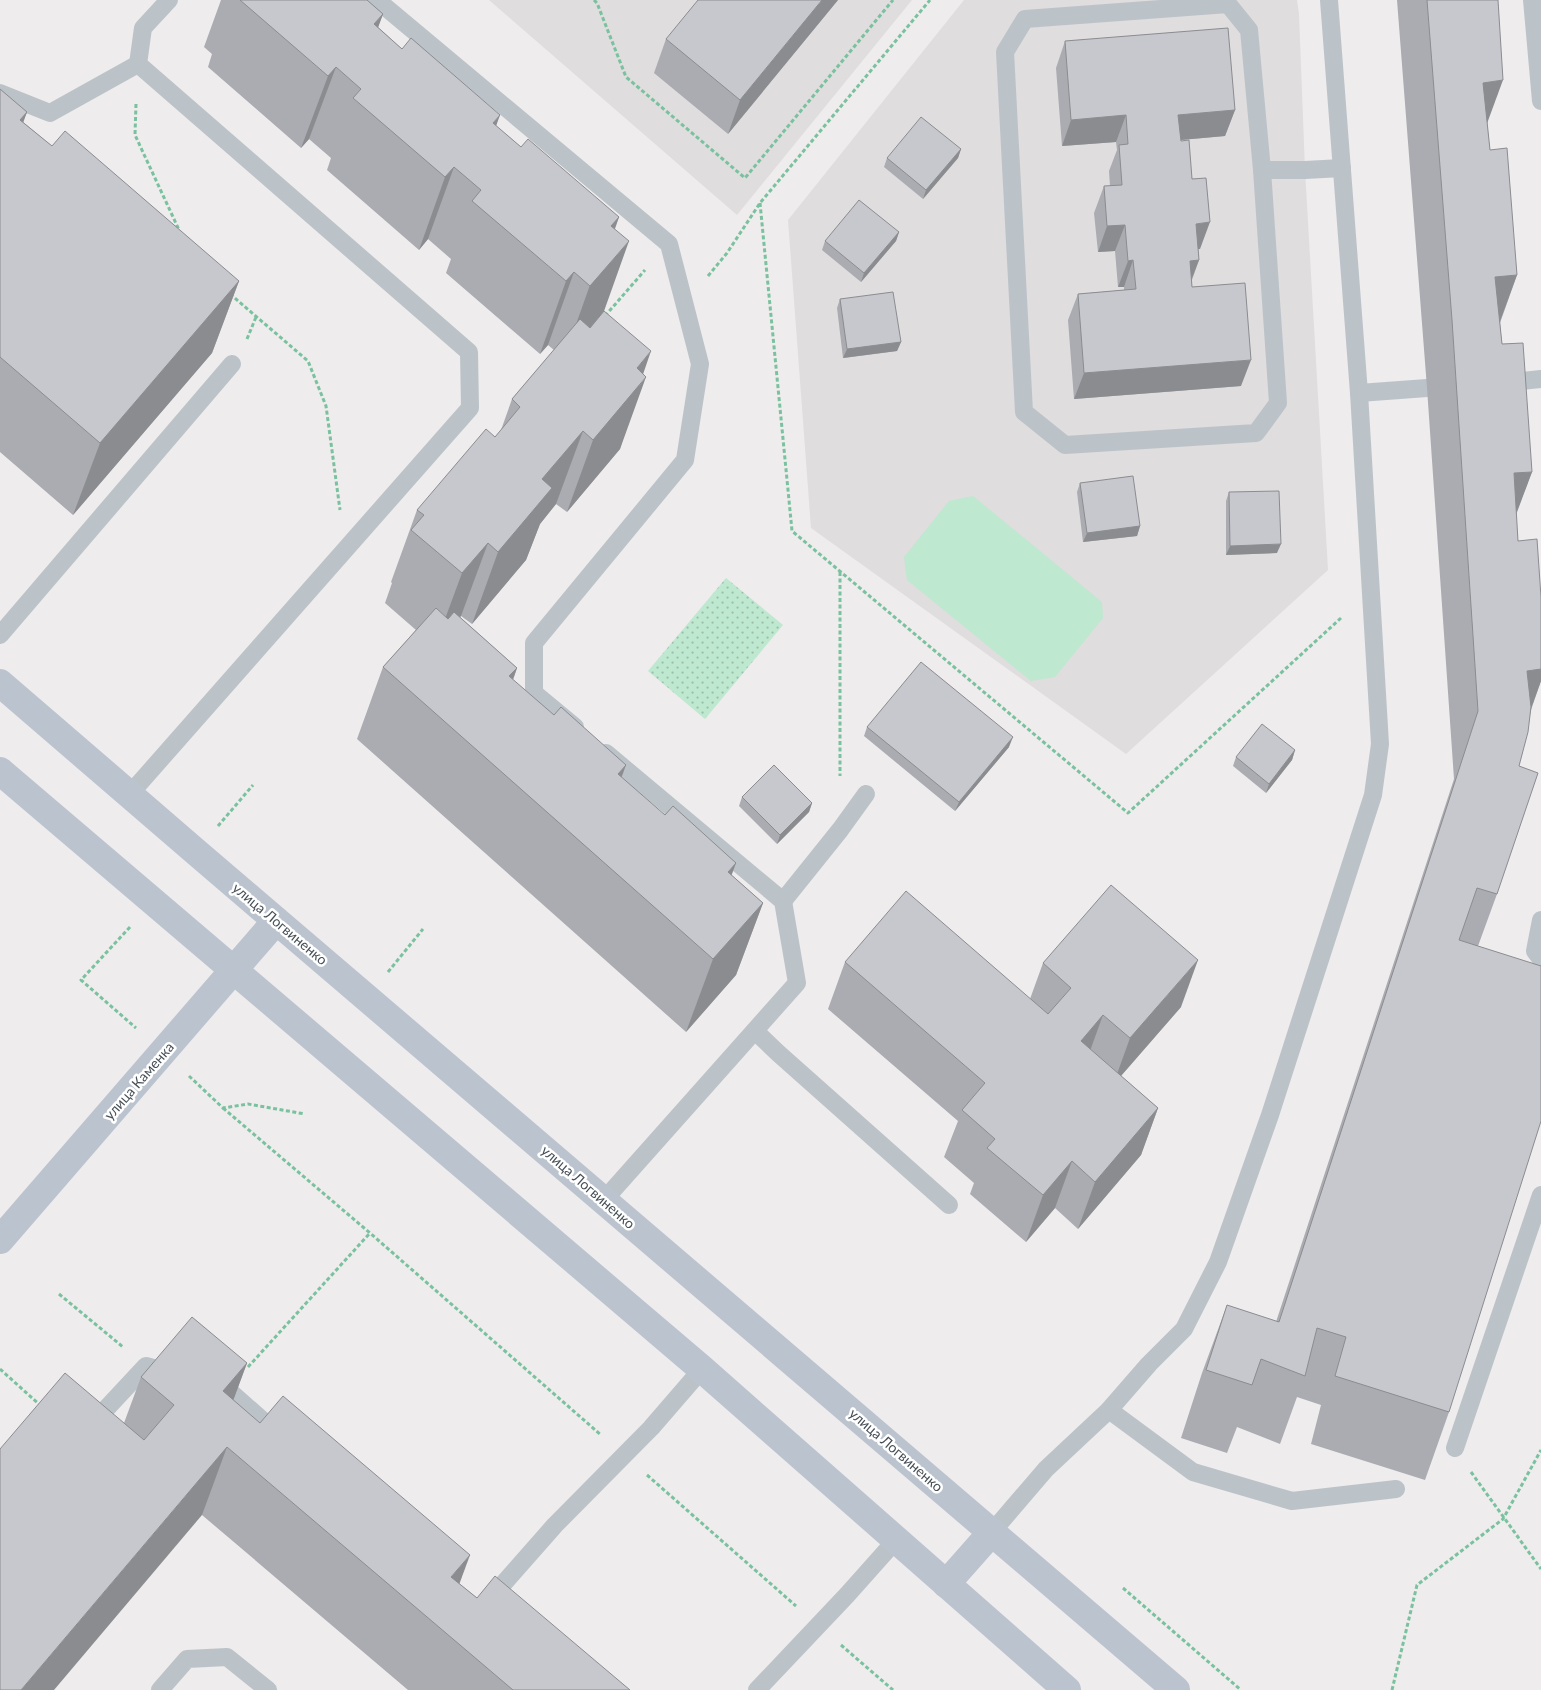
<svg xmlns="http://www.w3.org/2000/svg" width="1541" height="1690" font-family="Lato,sans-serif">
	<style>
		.education { fill: #dfdddd }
		.park { fill: url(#park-dots) }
		.garden { fill: #bee8cf }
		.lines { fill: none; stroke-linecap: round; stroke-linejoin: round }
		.path { stroke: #7ac19f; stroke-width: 3; stroke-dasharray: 4 2.5; stroke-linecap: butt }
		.service { stroke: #bbc3c9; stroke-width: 18 }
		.secondary { stroke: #bbc4ce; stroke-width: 28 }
		.wall { fill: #abacb1 }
		.shaded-wall { fill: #8b8c90 }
		.building { fill: #c7c8ce; stroke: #8b8c90 }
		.labels { text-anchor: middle; stroke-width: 5; stroke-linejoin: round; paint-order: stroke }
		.street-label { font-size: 14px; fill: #464f56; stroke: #fff }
	</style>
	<defs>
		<pattern id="park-dots" width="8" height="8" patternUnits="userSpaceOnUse" patternTransform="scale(1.25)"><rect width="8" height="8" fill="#bee8cf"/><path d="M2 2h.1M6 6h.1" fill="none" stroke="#9cbeab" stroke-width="1.8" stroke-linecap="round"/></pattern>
	</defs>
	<rect width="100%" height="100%" fill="#eeecec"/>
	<g class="education">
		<path d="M 489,0 L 912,0 L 737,215 Z"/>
		<path d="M 964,0 L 1297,0 L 1299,14 L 1305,170 L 1328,570 L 1126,754 L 811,528 L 788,220 Z"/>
	</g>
	<path class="park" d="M 726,578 L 783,625 L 705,719 L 648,671 Z"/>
	<path class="garden" d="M 973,496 L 1102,602 L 1103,618 L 1055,677 L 1031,681 L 907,580 L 904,557 L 949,501 Z"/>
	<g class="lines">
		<g class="path">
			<path d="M 594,0 L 597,3 L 626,77 L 745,178 L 893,0"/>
			<path d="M 136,104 L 135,135 L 180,232"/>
			<path d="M 760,203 L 792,531 L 1128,813 L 1341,618"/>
			<path d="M 708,276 L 727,253 L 760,203 L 930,0"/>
			<path d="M 230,294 L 308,361 L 326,406 L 340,510"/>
			<path d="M 605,316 L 645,270"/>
			<path d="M 247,339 L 256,317"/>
			<path d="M 840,572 L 840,776"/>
			<path d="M 218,826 L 253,785"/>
			<path d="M 130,927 L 81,980 L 136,1028"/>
			<path d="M 388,972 L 423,929"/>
			<path d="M 189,1076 L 223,1108 L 248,1104 L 305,1114"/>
			<path d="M 223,1108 L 370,1233 L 601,1435"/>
			<path d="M 59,1294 L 123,1347"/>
			<path d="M 248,1367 L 370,1233"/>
			<path d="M 0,1369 L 41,1406"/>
			<path d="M 1471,1472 L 1541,1569"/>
			<path d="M 647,1475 L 796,1606"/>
			<path d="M 1123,1588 L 1241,1690"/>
			<path d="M 841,1645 L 893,1690"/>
			<path d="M 1392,1690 L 1417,1585 L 1503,1519 L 1541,1450"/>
		</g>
		<g class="service">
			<path d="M 377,0 L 669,244 L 700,364 L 685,460 L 534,643 L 534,693 L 575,727"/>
			<path d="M 1532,0 L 1541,101"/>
			<path d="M 1228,4 L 1249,30 L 1262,170 L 1278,403 L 1256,433 L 1065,445 L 1024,412 L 1005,52 L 1025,19 Z"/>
			<path d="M 0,93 L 50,113 L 138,64"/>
			<path d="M 1262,170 L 1305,170 L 1342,168"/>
			<path d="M 1502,383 L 1541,379"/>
			<path d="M 1359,393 L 1427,388"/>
			<path d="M 0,635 L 232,364"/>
			<path d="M 129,795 L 470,408 L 469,352 L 138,64 L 143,28 L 169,0"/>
			<path d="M 783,901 L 840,830 L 866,794"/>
			<path d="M 1541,920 L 1535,951 L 1541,959"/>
			<path d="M 755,1031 L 778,1053 L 949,1205"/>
			<path d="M 604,1200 L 797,983 L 783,901 L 606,753"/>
			<path d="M 215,1386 L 227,1389 L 279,1435"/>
			<path d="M 1109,1410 L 1193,1472 L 1292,1501 L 1396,1489"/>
			<path d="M 91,1425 L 146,1366 L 171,1373"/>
			<path d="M 1455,1448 L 1541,1195"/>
			<path d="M 992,1532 L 1046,1469 L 1109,1410 L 1149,1364 L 1184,1329 L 1218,1262 L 1270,1115 L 1373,795 L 1380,744 L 1359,393 L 1329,0"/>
			<path d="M 488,1601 L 555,1525 L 651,1428 L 702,1369"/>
			<path d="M 160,1690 L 187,1659 L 227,1657 L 268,1690"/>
			<path d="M 757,1690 L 847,1595 L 896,1540"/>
		</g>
		<g class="secondary">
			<path d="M 0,683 L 196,852 L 1176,1690"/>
			<path d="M 0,771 L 702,1369 L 1067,1690"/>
			<path d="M 0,1240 L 276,921"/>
			<path d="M 946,1584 L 992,1532"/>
		</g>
	</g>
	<g class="wall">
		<path d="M 221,0 L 367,0 L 383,14 L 378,27 L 402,49 L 496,126 L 521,147 L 619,217 L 615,229 L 603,312 L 643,374 L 620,449 L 567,512 L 556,504 L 540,524 L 526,560 L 472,624 L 461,616 L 460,617 L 517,668 L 513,680 L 622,778 L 763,903 L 736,975 L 686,1032 L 357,739 L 383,667 L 416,630 L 385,603 L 392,583 L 391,582 L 417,510 L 495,437 L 501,430 L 512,399 L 554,350 L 548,345 L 540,354 L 446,273 L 451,259 L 428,239 L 419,250 L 327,170 L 331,158 L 309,139 L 301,148 L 208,67 L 212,54 L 204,47 Z"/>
		<path d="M 838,0 L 728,134 L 654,73 L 666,39 Z"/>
		<path d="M 1397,0 L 1498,0 L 1487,123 L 1490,150 L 1517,275 L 1500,323 L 1502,344 L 1532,472 L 1516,513 L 1518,541 L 1541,597 L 1541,681 L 1531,710 L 1519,766 L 1497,894 L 1478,946 L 1449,1412 L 1425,1480 L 1311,1444 L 1321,1405 L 1297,1397 L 1280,1444 L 1237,1427 L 1227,1453 L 1181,1438 L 1202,1373 L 1227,1305 L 1276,1322 L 1454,779 L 1427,388 Z"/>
		<path d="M 1065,41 L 1235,110 L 1225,136 L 1181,140 L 1192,179 L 1200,249 L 1198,249 L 1199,260 L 1192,280 L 1192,287 L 1241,386 L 1074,399 L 1068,320 L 1078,294 L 1124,290 L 1124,287 L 1118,287 L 1115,251 L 1098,252 L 1094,213 L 1104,186 L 1110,186 L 1109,171 L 1117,150 L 1116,142 L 1062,146 L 1056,68 Z"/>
		<path d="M 0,89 L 27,112 L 23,122 L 52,146 L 239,281 L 212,353 L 73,515 L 0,452 Z"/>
		<path d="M 961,149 L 958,158 L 923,199 L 884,167 L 887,158 Z"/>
		<path d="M 899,232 L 896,241 L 861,282 L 822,250 L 825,241 Z"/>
		<path d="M 840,299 L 901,342 L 897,351 L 843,358 L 837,308 Z"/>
		<path d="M 1080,483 L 1140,526 L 1137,536 L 1083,542 L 1077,492 Z"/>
		<path d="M 1229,492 L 1277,553 L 1226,555 L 1226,501 Z"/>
		<path d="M 867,727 L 1009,747 L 955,811 L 864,736 Z"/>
		<path d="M 1295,750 L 1292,760 L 1266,793 L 1233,766 L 1236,757 Z"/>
		<path d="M 742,797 L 812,803 L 809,812 L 777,844 L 739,806 Z"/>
		<path d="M 845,962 L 1030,999 L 1043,963 L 1181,1007 L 1121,1076 L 1158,1108 L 1141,1155 L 1078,1229 L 1055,1208 L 1026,1242 L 970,1194 L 974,1183 L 944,1157 L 958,1121 L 828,1009 Z"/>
		<path d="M 247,1363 L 233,1400 L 260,1423 L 477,1598 L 630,1690 L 408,1690 L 202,1515 L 124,1423 L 141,1377 Z"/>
	</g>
	<g class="shaded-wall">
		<path d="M 822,0 L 838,0 L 728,134 L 740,100 Z"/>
		<path d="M 383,14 L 357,85 L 374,24 Z"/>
		<path d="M 336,67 L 309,139 L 301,148 L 328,76 Z"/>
		<path d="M 1503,80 L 1478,148 L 1483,83 Z"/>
		<path d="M 1235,110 L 1225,136 L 1169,141 L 1178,115 Z"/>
		<path d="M 27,112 L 0,185 L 20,120 Z"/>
		<path d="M 500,115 L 475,185 L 493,123 Z"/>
		<path d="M 1126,115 L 1116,142 L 1062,146 L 1071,120 Z"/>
		<path d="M 961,149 L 958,158 L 923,199 L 926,190 Z"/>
		<path d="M 454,167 L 428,239 L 419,250 L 445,177 Z"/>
		<path d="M 619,217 L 596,279 L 629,241 L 603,314 L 564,358 L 611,226 Z"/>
		<path d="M 1210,222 L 1200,249 L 1186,250 L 1196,224 Z"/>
		<path d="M 1125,225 L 1115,251 L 1098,252 L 1107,226 Z"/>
		<path d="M 899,232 L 896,241 L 861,282 L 864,273 Z"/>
		<path d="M 1133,260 L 1124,287 L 1118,287 L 1128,261 Z"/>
		<path d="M 1199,260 L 1189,286 L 1190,261 Z"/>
		<path d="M 574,272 L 548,345 L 540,354 L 566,281 Z"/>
		<path d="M 1517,275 L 1492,343 L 1495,277 Z"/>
		<path d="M 239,281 L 212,353 L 73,515 L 100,443 Z"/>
		<path d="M 901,342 L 897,351 L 843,358 L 847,349 Z"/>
		<path d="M 651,351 L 639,386 L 646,377 L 620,449 L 567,512 L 593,440 L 637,368 Z"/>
		<path d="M 1251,360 L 1241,386 L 1074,399 L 1084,373 Z"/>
		<path d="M 583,431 L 556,504 L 540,524 L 526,560 L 472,624 L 498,552 L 542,479 Z"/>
		<path d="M 1532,472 L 1507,539 L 1514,473 Z"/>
		<path d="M 1140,526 L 1137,536 L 1083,542 L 1087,533 Z"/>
		<path d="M 488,543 L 461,616 L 435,646 L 462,573 Z"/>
		<path d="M 1281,544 L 1277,553 L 1226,555 L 1230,546 Z"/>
		<path d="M 517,668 L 491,740 L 509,676 Z"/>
		<path d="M 1541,669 L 1541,681 L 1521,736 L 1527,671 Z"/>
		<path d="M 1013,737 L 1009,747 L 955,811 L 959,802 Z"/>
		<path d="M 1295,750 L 1292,760 L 1266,793 L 1269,784 Z"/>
		<path d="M 626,765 L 600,837 L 618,774 Z"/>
		<path d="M 812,803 L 809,812 L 777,844 L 780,835 Z"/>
		<path d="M 736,863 L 710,935 L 728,872 Z"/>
		<path d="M 763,903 L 736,975 L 686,1032 L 713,959 Z"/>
		<path d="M 1198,960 L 1181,1007 L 1113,1085 L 1130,1038 Z"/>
		<path d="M 1103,1015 L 1086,1062 L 1081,1041 Z"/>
		<path d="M 1158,1108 L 1141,1155 L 1078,1229 L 1095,1182 Z"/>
		<path d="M 1072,1161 L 1055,1208 L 1026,1242 L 1043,1195 Z"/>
		<path d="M 247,1363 L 222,1431 L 223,1391 Z"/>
		<path d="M 227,1447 L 202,1515 L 54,1690 L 21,1690 Z"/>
		<path d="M 470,1555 L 445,1623 L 451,1577 Z"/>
	</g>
	<g class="building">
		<path d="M 240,0 L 367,0 L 383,14 L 374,24 L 402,49 L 411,38 L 500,115 L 493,123 L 521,147 L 528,139 L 619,217 L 611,226 L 629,241 L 590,286 L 574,272 L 566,281 L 472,201 L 481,190 L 454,167 L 445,177 L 353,98 L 361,89 L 336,67 L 328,76 Z"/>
		<path d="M 698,0 L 822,0 L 740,100 L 666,39 Z"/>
		<path d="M 1427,0 L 1498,0 L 1503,80 L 1483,83 L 1490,150 L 1507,148 L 1517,275 L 1495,277 L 1502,344 L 1523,343 L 1532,472 L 1514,473 L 1518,541 L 1537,539 L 1541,597 L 1541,669 L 1527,671 L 1531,707 L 1528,732 L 1519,766 L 1538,773 L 1497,894 L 1477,888 L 1459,940 L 1541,966 L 1541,1121 L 1449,1412 L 1335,1376 L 1346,1337 L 1317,1328 L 1305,1376 L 1261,1359 L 1252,1385 L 1206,1370 L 1227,1305 L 1279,1322 L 1478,711 L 1452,320 Z"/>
		<path d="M 1228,28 L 1235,110 L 1178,115 L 1181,141 L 1189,140 L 1192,179 L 1206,178 L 1210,222 L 1196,224 L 1199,260 L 1190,261 L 1192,287 L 1245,283 L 1251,360 L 1084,373 L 1078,294 L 1136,289 L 1133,260 L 1128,261 L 1125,225 L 1107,226 L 1104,186 L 1122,185 L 1119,145 L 1128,144 L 1126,115 L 1071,120 L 1065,41 Z"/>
		<path d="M 0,89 L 27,112 L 20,120 L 52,146 L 65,131 L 239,281 L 100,443 L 0,357 Z"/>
		<path d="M 921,117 L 961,149 L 926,190 L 887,158 Z"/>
		<path d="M 859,200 L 899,232 L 864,273 L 825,241 Z"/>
		<path d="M 893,292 L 901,342 L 847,349 L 840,299 Z"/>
		<path d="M 604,311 L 651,351 L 637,368 L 646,377 L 593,440 L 583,431 L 542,479 L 552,488 L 498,552 L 488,543 L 462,573 L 411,530 L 424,515 L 417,510 L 486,429 L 495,437 L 520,407 L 512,399 L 580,319 L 590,328 Z"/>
		<path d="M 1133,476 L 1140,526 L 1087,533 L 1080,483 Z"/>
		<path d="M 1279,491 L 1281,544 L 1230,546 L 1229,492 Z"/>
		<path d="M 436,608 L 448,619 L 454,612 L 517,668 L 509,676 L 554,715 L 561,707 L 626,765 L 618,774 L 665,815 L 673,806 L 736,863 L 728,872 L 763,903 L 713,959 L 383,667 Z"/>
		<path d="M 921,662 L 1013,737 L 959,802 L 867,727 Z"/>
		<path d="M 1262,724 L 1295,750 L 1269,784 L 1236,757 Z"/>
		<path d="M 774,765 L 812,803 L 780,835 L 742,797 Z"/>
		<path d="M 1111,885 L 1198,960 L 1130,1038 L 1103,1015 L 1081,1041 L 1158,1108 L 1095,1182 L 1072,1161 L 1043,1195 L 987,1148 L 995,1139 L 962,1110 L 985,1083 L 845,962 L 906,891 L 1048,1014 L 1071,988 L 1043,963 Z"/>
		<path d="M 192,1317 L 247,1363 L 223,1391 L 260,1423 L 283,1396 L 470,1555 L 451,1577 L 477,1598 L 495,1576 L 630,1690 L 513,1690 L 227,1447 L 21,1690 L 0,1690 L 0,1449 L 65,1373 L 144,1440 L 174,1405 L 141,1377 Z"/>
	</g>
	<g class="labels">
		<g class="street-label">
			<text transform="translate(280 924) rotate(40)" y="5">улица Логвиненко</text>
			<text transform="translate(139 1081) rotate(-49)" y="5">улица Каменка</text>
			<text transform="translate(588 1187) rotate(41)" y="5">улица Логвиненко</text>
			<text transform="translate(896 1450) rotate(41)" y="5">улица Логвиненко</text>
		</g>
	</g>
</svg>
